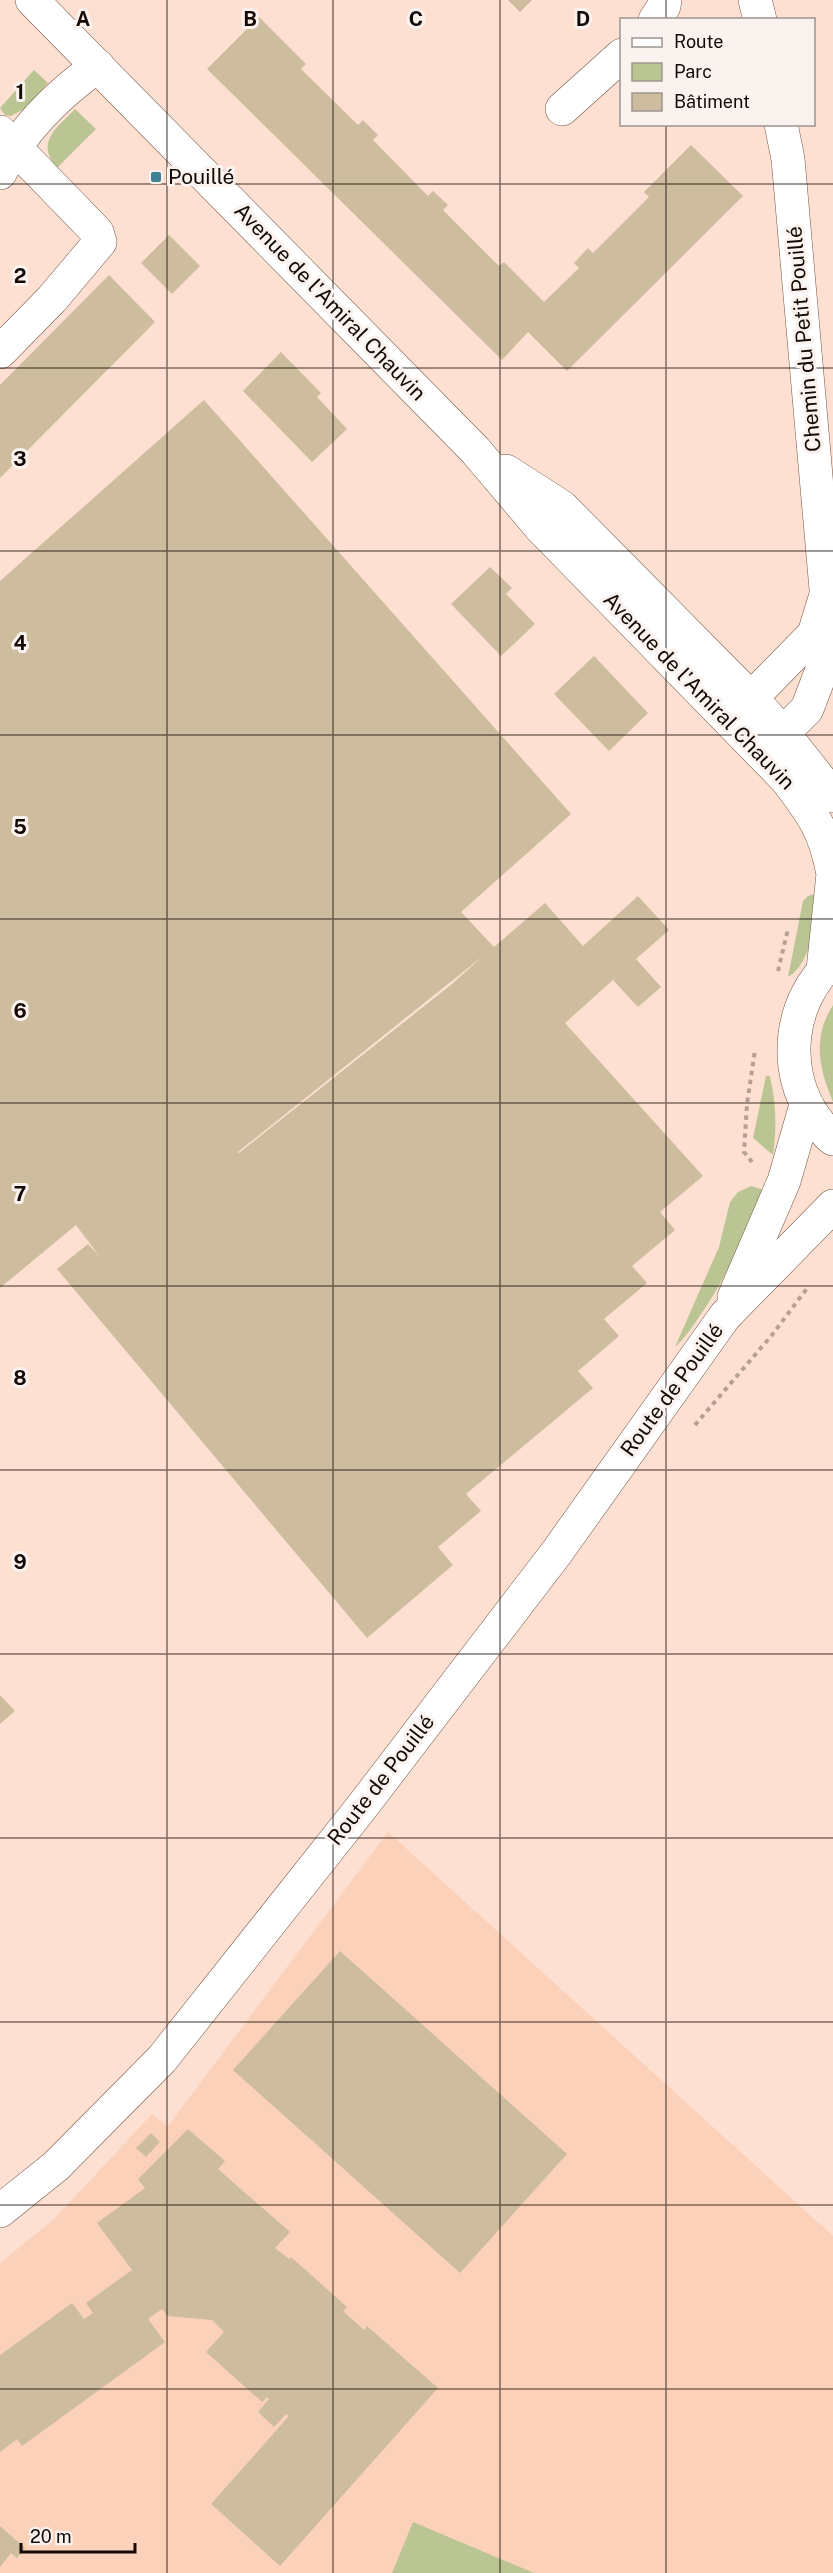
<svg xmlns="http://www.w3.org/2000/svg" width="833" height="2573" font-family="'Public Sans',sans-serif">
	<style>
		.built { fill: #fbd1ba }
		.green { fill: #bac593 }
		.building { fill: #cdbc9d; fill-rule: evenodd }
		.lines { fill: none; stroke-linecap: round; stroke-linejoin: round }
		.minor-casing { stroke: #735545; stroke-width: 34 }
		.secondary-casing { stroke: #735545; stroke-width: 34 }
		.path { stroke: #b69f93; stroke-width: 4; stroke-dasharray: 4.5 4.5; stroke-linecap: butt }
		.minor { stroke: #fff; stroke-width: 33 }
		.secondary { stroke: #fff; stroke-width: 33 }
		.grid { fill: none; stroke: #140904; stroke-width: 1.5; stroke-opacity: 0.55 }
		.poi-dot { fill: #418194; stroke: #f9f2ee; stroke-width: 2 }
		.labels { text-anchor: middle; stroke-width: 6; stroke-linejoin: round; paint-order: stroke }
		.poi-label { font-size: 21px; fill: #140904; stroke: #f9f2ee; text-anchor: start }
		.street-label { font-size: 21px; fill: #140904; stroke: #f9f2ee }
		.grid-label { font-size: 20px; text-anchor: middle; font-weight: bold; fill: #140904; stroke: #f9f2ee; stroke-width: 6; stroke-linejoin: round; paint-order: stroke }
	</style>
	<rect width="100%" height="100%" fill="#fde0d1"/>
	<path class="built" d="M 388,1832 L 833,2236 L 833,2573 L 0,2573 L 0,2263 L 53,2220 L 152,2114 L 168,2126 Z"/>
	<g class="green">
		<path d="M 34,70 L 48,83 L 24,109 L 11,116 L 5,115 L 0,108 Z"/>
		<path d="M 75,109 L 96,129 L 57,168 C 35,142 56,129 75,109 Z"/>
		<path d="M 821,892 C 818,916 811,964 788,977 L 803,901 L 808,896 Z"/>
		<path d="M 833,1005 L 833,1102 C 819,1069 812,1038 833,1005 Z"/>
		<path d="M 766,1076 L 770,1076 C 776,1103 777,1127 773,1155 L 753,1138 Z"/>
		<path d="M 751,1186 L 764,1190 C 746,1233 728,1275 701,1314 C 693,1326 685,1338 675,1347 L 719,1247 L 730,1202 L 738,1192 Z"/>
		<path d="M 413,2522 L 534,2573 L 392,2573 Z"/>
	</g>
	<g class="building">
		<path d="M 508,0 L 532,0 L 520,12 Z"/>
		<path d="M 259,17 L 306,64 L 301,69 L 358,125 L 363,120 L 378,135 L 373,140 L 428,196 L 433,191 L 448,205 L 443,210 L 499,266 L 504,262 L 544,302 L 579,268 L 574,263 L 588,248 L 593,253 L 649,197 L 644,192 L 691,145 L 743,196 L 567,371 L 528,332 L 502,360 L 207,69 Z"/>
		<path d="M 169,235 L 200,266 L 172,294 L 141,263 Z"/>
		<path d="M 109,275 L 155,322 L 0,478 L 0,385 Z"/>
		<path d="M 281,352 L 321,393 L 317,397 L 347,429 L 312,462 L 243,391 Z"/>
		<path d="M 204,400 L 571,814 L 461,912 L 494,947 L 545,903 L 583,946 L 638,896 L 669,930 L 636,959 L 661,987 L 638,1007 L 613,980 L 565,1023 L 703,1176 L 660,1212 L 675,1230 L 632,1266 L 647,1283 L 604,1319 L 619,1336 L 578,1371 L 593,1388 L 466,1494 L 481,1511 L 438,1547 L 453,1565 L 367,1638 L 57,1269 L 88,1244 L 100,1257 L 76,1225 L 0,1288 L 0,581 ZM 483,956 L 452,984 L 239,1153 L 238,1152 Z"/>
		<path d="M 490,567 L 512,588 L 506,594 L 535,624 L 501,656 L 451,604 Z"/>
		<path d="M 594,656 L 648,713 L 609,751 L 554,694 Z"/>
		<path d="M 0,1695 L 15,1711 L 0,1724 Z"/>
		<path d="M 340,1951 L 567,2154 L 460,2273 L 233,2070 Z"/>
		<path d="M 188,2129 L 225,2161 L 218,2169 L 290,2232 L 275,2248 L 289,2259 L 291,2257 L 347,2307 L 343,2311 L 364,2330 L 367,2326 L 438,2388 L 280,2566 L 211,2504 L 289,2416 L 286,2414 L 274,2427 L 258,2412 L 269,2399 L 267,2397 L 262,2402 L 206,2352 L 224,2332 L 212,2320 L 167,2316 L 162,2309 L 148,2319 L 165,2342 L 22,2446 L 17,2439 L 0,2452 L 0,2355 L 72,2303 L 84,2319 L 93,2313 L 86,2303 L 132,2270 L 97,2223 L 145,2188 L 138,2179 Z"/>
		<path d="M 151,2133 L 160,2142 L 146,2157 L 136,2148 Z"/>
		<path d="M 0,2526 L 25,2548 L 17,2558 L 11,2553 L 0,2567 Z"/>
	</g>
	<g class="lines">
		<g class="minor-casing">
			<g id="minor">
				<path d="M 755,0 L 760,20"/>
				<path d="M 655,20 L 664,6 L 665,0"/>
				<path d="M 562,109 L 622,55"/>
				<path d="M 0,132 L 97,232 L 100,242 L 52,299 L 0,352"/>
				<path d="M 0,173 C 22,130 58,94 98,66"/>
				<path d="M 734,721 L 761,688 L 814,634 L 825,598"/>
				<path d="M 764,752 L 807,709 L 831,646 L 788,159 L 781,124"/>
				<path d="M 734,1297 L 784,1181 L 806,1105"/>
				<path d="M 0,2211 L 56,2166 L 162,2059 L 361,1808 L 557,1552 L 725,1316 L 833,1206"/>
			</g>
		</g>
		<g class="secondary-casing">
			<g id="secondary">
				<path d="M 32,0 L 475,450 L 541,528 L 786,779 C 812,813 825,830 833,874 L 823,970"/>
				<path d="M 506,471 L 562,507 L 752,699 L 784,734 L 833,796"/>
				<path d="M 833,961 C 789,1000 781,1070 815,1118 C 821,1125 825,1134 833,1139"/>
			</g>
		</g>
		<g class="path">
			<path d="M 778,971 L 788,929"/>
			<path d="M 752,1162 L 744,1152 L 747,1104 L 755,1050"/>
			<path d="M 695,1425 L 772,1335 L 808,1287"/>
		</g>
		<use href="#minor" class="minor"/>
		<use href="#secondary" class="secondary"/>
	</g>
	<path class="grid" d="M 167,0 L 167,2573M 333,0 L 333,2573M 500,0 L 500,2573M 666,0 L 666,20M 666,124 L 666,2573M 0,184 L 833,184M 0,368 L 833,368M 0,551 L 833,551M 0,735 L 833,735M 0,919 L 833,919M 0,1103 L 833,1103M 0,1286 L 833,1286M 0,1470 L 833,1470M 0,1654 L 833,1654M 0,1838 L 833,1838M 0,2022 L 833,2022M 0,2205 L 833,2205M 0,2389 L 833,2389"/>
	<rect class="poi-dot" x="150" y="171" width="12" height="12" rx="3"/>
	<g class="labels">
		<g class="poi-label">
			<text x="168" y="184">Pouillé</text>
		</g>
		<g class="street-label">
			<text transform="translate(330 302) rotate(46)" y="7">Avenue de l'Amiral Chauvin</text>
			<text transform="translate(804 339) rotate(-95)" y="7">Chemin du Petit Pouillé</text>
			<text transform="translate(699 691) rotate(46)" y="7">Avenue de l'Amiral Chauvin</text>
			<text transform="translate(672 1390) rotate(-54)" y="7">Route de Pouillé</text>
			<text transform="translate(381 1780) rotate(-52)" y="7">Route de Pouillé</text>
		</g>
	</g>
	<g class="grid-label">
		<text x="83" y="26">A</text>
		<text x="250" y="26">B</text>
		<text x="416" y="26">C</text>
		<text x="583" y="26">D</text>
		<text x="20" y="99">1</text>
		<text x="20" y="283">2</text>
		<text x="20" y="466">3</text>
		<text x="20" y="650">4</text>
		<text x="20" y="834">5</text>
		<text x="20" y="1018">6</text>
		<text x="20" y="1201">7</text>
		<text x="20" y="1385">8</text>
		<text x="20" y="1569">9</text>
	</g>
	<rect x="620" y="18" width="195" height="108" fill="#f9f2ee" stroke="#9d9590" stroke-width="1.5"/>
	<rect x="632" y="38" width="30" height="9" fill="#ffffff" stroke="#9d9590" stroke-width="1.5"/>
	<text x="674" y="48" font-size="18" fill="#140904">Route</text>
	<rect x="632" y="63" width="30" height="18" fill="#bac593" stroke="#9d9590" stroke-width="1.5"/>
	<text x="674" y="78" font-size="18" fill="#140904">Parc</text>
	<rect x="632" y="93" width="30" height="18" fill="#cdbc9d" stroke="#9d9590" stroke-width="1.5"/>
	<text x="674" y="108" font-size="18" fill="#140904">Bâtiment</text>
	<path d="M21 2543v9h114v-9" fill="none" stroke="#140904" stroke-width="3"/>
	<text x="30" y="2543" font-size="18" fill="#140904" stroke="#f9f2ee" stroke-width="4.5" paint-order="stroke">20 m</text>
</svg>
